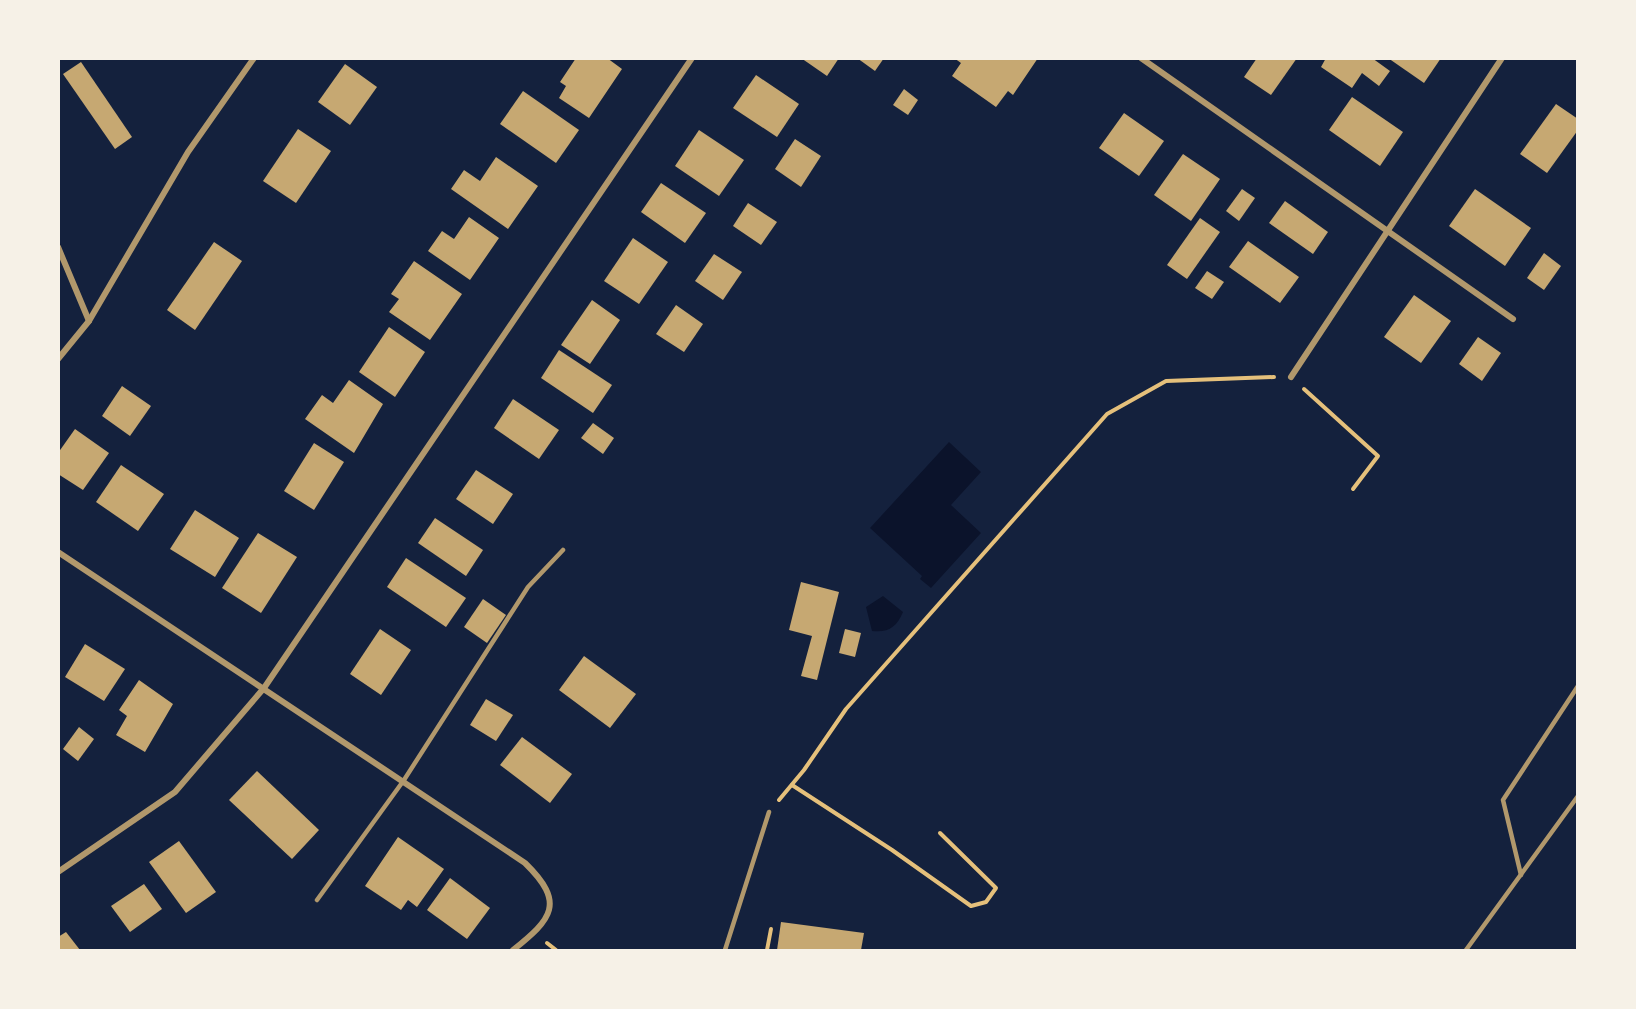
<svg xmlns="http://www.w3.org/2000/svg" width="1636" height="1009" font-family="Lora,serif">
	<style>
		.water { fill: #0b132b }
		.building { fill: #c6a872 }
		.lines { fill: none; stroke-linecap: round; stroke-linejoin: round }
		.path { stroke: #e5c07b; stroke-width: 4 }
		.service { stroke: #b1986c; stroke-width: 4.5 }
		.minor { stroke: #b1986c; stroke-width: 6 }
	</style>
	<rect width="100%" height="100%" fill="#14213d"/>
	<g class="water">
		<path d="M 949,442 L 981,472 L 951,505 L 981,533 L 931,588 L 920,579 L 922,576 L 870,528 Z"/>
		<path d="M 883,596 L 903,612 C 897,627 888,633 872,631 L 866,607 Z"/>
	</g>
	<g class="building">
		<path d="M 576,58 L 607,58 L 622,69 L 589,118 L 559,98 L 566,86 L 560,82 Z"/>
		<path d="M 801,58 L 839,58 L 827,76 Z"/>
		<path d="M 857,58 L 884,58 L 875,71 Z"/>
		<path d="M 954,58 L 1038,58 L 1013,95 L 1008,91 L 996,107 L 952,76 L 961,63 Z"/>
		<path d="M 1257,58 L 1297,58 L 1271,95 L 1244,77 Z"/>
		<path d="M 1326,58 L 1372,58 L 1390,71 L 1379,86 L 1362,73 L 1352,88 L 1321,67 Z"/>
		<path d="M 1388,58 L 1441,58 L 1424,83 Z"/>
		<path d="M 81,62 L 132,137 L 115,149 L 63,74 Z"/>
		<path d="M 345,64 L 377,87 L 350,125 L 318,102 Z"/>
		<path d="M 756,75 L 799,104 L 777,137 L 733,108 Z"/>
		<path d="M 904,89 L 918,100 L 908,115 L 893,105 Z"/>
		<path d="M 523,91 L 579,130 L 556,163 L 500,124 Z"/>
		<path d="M 1352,97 L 1403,132 L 1380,166 L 1329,130 Z"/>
		<path d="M 1556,104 L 1578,119 L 1578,130 L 1547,173 L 1520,154 Z"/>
		<path d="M 1124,113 L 1164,141 L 1139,176 L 1099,148 Z"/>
		<path d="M 298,129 L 331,151 L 296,203 L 263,181 Z"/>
		<path d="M 699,130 L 744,160 L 719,196 L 675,166 Z"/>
		<path d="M 795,139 L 821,156 L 801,187 L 775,169 Z"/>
		<path d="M 1183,154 L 1220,179 L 1191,221 L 1154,195 Z"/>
		<path d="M 496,157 L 538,186 L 508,229 L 451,189 L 464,170 L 480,181 Z"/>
		<path d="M 661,183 L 706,213 L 685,243 L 641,212 Z"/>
		<path d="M 1242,189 L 1255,198 L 1239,221 L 1226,211 Z"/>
		<path d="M 1475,189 L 1531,228 L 1505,266 L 1449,226 Z"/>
		<path d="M 1285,201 L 1328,232 L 1313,254 L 1269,223 Z"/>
		<path d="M 748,203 L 777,222 L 761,245 L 733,226 Z"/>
		<path d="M 469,217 L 499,238 L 470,280 L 428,251 L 442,231 L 454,239 Z"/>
		<path d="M 1200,218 L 1220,232 L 1187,279 L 1167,265 Z"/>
		<path d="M 633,238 L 668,262 L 639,304 L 604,281 Z"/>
		<path d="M 1248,241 L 1299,277 L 1280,303 L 1229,267 Z"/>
		<path d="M 214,242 L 242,261 L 195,330 L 167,310 Z"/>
		<path d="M 1544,253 L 1561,266 L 1544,290 L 1527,278 Z"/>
		<path d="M 714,254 L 742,272 L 723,300 L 695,281 Z"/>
		<path d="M 414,261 L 462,294 L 430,340 L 389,312 L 399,299 L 391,294 Z"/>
		<path d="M 1207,271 L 1224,282 L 1212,299 L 1195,288 Z"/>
		<path d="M 1414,295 L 1451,321 L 1421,363 L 1384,337 Z"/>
		<path d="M 592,300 L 620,320 L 590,364 L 561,345 Z"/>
		<path d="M 676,305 L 703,324 L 684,352 L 656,334 Z"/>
		<path d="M 389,327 L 425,352 L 395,397 L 359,372 Z"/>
		<path d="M 1478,337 L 1501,353 L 1482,381 L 1459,364 Z"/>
		<path d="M 559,350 L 612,385 L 593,413 L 541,378 Z"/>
		<path d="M 349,380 L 383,404 L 354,453 L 305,419 L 322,395 L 333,403 Z"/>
		<path d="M 122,386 L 151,406 L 130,436 L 102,416 Z"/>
		<path d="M 513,399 L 559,430 L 539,459 L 494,428 Z"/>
		<path d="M 593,423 L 614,438 L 603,454 L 581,438 Z"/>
		<path d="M 75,429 L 109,453 L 83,490 L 58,474 L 58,453 Z"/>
		<path d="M 314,443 L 344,462 L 314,510 L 284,491 Z"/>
		<path d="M 121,465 L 164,494 L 138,531 L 96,502 Z"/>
		<path d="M 476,470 L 513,494 L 493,524 L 456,499 Z"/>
		<path d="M 195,510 L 239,538 L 215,577 L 170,549 Z"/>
		<path d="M 435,518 L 483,550 L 466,576 L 418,543 Z"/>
		<path d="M 258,533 L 297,557 L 261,613 L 222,588 Z"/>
		<path d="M 406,558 L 466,598 L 446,627 L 387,587 Z"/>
		<path d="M 801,582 L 839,592 L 817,680 L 801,676 L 812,636 L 789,630 Z"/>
		<path d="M 483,599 L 506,615 L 487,643 L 464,627 Z"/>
		<path d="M 380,629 L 411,650 L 381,695 L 350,674 Z"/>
		<path d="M 845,629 L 861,633 L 855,657 L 839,653 Z"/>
		<path d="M 85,644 L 125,669 L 104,701 L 65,677 Z"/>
		<path d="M 584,656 L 636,694 L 610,728 L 559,690 Z"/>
		<path d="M 139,680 L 173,704 L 145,752 L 116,735 L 127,716 L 119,710 Z"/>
		<path d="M 486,699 L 513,715 L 496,741 L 470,725 Z"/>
		<path d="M 79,727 L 94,739 L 78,761 L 63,749 Z"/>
		<path d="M 522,737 L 572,774 L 550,803 L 500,765 Z"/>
		<path d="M 257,771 L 319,830 L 292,859 L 229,800 Z"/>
		<path d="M 398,837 L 444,869 L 417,907 L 408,900 L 401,910 L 365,886 Z"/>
		<path d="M 179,841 L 216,892 L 186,913 L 149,862 Z"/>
		<path d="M 450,878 L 490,908 L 467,939 L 427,910 Z"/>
		<path d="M 144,884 L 162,909 L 130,932 L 111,906 Z"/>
		<path d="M 781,922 L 864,933 L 861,950 L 777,950 Z"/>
		<path d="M 66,932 L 80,950 L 58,950 L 58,937 Z"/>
	</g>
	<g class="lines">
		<g class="path">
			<path d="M 1304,389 L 1378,456 L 1353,489"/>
			<path d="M 792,785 L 892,850 L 971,906 L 986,902 L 996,888 L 940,833"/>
			<path d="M 779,800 L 804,770 L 846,709 L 1107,414 L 1166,381 L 1274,377"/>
			<path d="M 547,943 L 556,950"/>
			<path d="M 767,950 L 771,929"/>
		</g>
		<g class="service">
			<path d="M 1521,875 L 1503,800 L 1578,686"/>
			<path d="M 317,900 L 404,780 L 528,587 L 563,550"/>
			<path d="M 725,950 L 769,812"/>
			<path d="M 1466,950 L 1578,796"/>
		</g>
		<g class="minor">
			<path d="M 1141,58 L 1513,319"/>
			<path d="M 58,247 L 89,321"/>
			<path d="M 58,359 L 89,321 L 188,152 L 254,58"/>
			<path d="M 1291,377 L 1502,58"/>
			<path d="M 58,552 L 525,863 C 566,903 552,919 513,950"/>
			<path d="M 58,872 L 175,792 L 264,688 L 692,58"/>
		</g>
	</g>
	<rect width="1636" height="1009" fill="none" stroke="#f6f1e7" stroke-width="120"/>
</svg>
